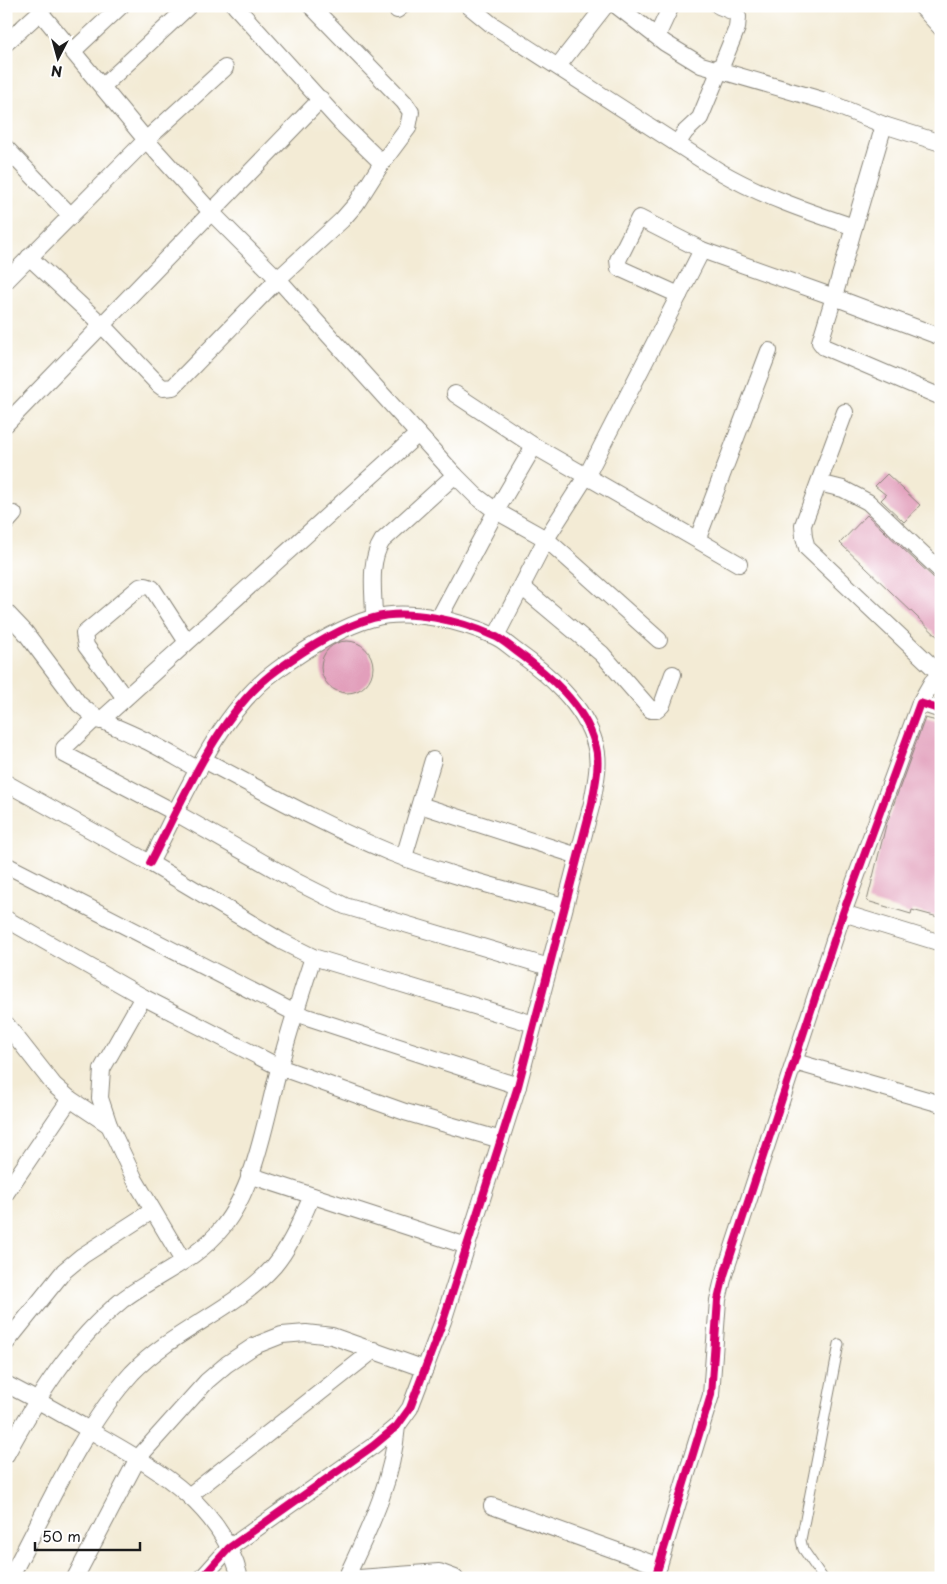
<svg xmlns="http://www.w3.org/2000/svg" width="947" height="1584" font-family="'Playpen Sans',sans-serif">
	<style>
		.building { fill: #e29fbb }
		.lines { fill: none; stroke-linecap: round; stroke-linejoin: round }
		.lane-casing { stroke: #888478; stroke-width: 11 }
		.street-casing { stroke: #888478; stroke-width: 18 }
		.lane { stroke: #fff; stroke-width: 9 }
		.street { stroke: #fff; stroke-width: 16 }
		.cycleway-casing { stroke: #fff; stroke-width: 11 }
		.cycleway { stroke: #d6006c; stroke-width: 8 }
	</style>
	<rect width="100%" height="100%" fill="#fff"/>
	<filter id="ink" filterUnits="userSpaceOnUse"><feTurbulence type="fractalNoise" baseFrequency=".02" numOctaves="2"/><feDisplacementMap in="SourceGraphic" scale="10" xChannelSelector="R" yChannelSelector="G"/><feConvolveMatrix kernelMatrix="1 2 1 2 8 2 1 2 1" color-interpolation-filters="sRGB"/></filter>
	<filter id="wash" filterUnits="userSpaceOnUse"><feTurbulence type="fractalNoise" baseFrequency=".0096" numOctaves="4" result="noise"/><feDisplacementMap in="SourceGraphic" scale="20" xChannelSelector="R" yChannelSelector="G"/><feGaussianBlur stdDeviation="1.12" result="paint"/><feColorMatrix in="noise" values="0 0 0 0 0 0 0 0 0 0 0 0 0 0 0 0 0 1.4 0 .05"/><feComposite in="paint" operator="in"/></filter>
	<g filter="url(#wash)">
		<rect width="100%" height="100%" fill="#f3ebd5"/>
		<g id="blocks">
			<g class="building">
				<path d="M 887,474 L 920,505 L 904,522 L 881,500 L 886,495 L 875,486 Z"/>
				<path d="M 867,515 L 934,578 L 941,581 L 941,640 L 840,543 Z"/>
				<circle cx="347" cy="667" r="26"/>
				<path d="M 925,718 L 941,722 L 941,907 L 938,917 L 912,910 L 911,914 L 867,901 L 886,825 Z"/>
			</g>
		</g>
	</g>
	<g filter="url(#ink)">
		<use href="#blocks" fill-opacity="0" stroke="#888478" stroke-width="1"/>
		<g class="lines">
			<g class="lane-casing">
				<path id="lane" d="M 823,1578 L 803,1549 L 801,1540 L 839,1344"/>
			</g>
			<g class="street-casing">
				<g id="street">
					<path d="M 311,6 L 404,102 L 411,112 L 408,128 L 382,163"/>
					<path d="M 469,6 L 491,24 L 719,171 C 762,196 806,211 854,227 L 884,125"/>
					<path d="M 617,6 L 665,43 L 701,65 L 825,101 L 884,125 L 941,143"/>
					<path d="M 921,6 L 941,28"/>
					<path d="M 397,10 L 402,6"/>
					<path d="M 657,36 L 671,6"/>
					<path d="M 6,43 L 40,12 L 146,140 L 211,212 L 278,279 L 455,475 L 476,496 L 496,511 L 439,618"/>
					<path d="M 73,51 L 121,6"/>
					<path d="M 558,66 L 605,6"/>
					<path d="M 103,86 L 189,6"/>
					<path d="M 677,144 L 685,132 L 700,118 L 737,28 L 738,17 L 734,12 L 719,6"/>
					<path d="M 6,148 L 71,216"/>
					<path d="M 854,227 L 834,297 L 941,337"/>
					<path d="M 29,257 L 101,324 L 159,385 L 163,388 L 173,387 L 278,279 L 342,220 L 356,204 L 382,163 L 342,124 L 235,6"/>
					<path d="M 6,281 L 146,140 L 225,68"/>
					<path d="M 679,295 L 619,268 L 618,260 L 639,218 L 702,250 L 834,297 L 820,342 L 824,347 L 941,397"/>
					<path d="M 455,394 L 534,446 L 739,564"/>
					<path d="M 845,412 L 803,525 L 804,537 L 807,548 L 940,674"/>
					<path d="M 6,424 L 321,99"/>
					<path d="M 534,446 L 496,511 L 546,539 L 659,640"/>
					<path d="M 819,483 L 843,489 L 868,502 L 941,571"/>
					<path d="M 6,523 L 14,514"/>
					<path d="M 698,538 L 769,351"/>
					<path d="M 522,587 L 602,654 L 651,710 L 657,710 L 662,705 L 673,674"/>
					<path d="M 6,612 L 25,632 L 79,704 C 100,723 116,726 140,738 C 160,747 179,759 199,770"/>
					<path d="M 374,618 C 374,593 368,563 382,541 L 455,475"/>
					<path d="M 496,636 L 546,539 L 587,475 L 702,250"/>
					<path d="M 125,698 L 86,646 L 84,634 L 140,587 L 146,586 L 152,588 L 187,642"/>
					<path d="M 920,703 L 932,682 L 941,673"/>
					<path d="M 96,718 L 64,748 L 64,754 L 176,813 L 297,882 L 345,906 L 549,967"/>
					<path d="M 100,721 L 418,434"/>
					<path d="M 204,760 C 265,792 326,826 389,852 C 446,875 506,889 564,906"/>
					<path d="M 6,783 L 150,863 L 281,941 L 313,957 L 534,1024"/>
					<path d="M 420,805 L 578,856"/>
					<path d="M 404,857 L 433,760"/>
					<path d="M 150,863 C 183,800 218,712 277,670 C 303,651 341,627 373,618 C 409,608 461,621 494,636 C 502,639 509,646 516,651 C 548,674 584,704 595,744 C 601,763 595,784 592,803 L 518,1086 L 443,1321 L 410,1408 L 397,1426 L 373,1446 L 229,1548 L 202,1578"/>
					<path d="M 6,865 L 295,1013 L 518,1086"/>
					<path d="M 843,913 L 941,943"/>
					<path d="M 6,919 L 143,997 L 279,1067 L 405,1112 L 501,1140"/>
					<path d="M 143,997 L 102,1069 L 100,1098 L 109,1125 L 135,1180 L 183,1261"/>
					<path d="M 6,1024 L 54,1085 L 70,1099 L 109,1125"/>
					<path d="M 795,1062 L 941,1104"/>
					<path d="M 249,1175 L 467,1246"/>
					<path d="M 6,1193 L 70,1099"/>
					<path d="M 6,1343 L 64,1271 L 82,1256 L 152,1211"/>
					<path d="M 6,1384 C 39,1401 71,1419 103,1438 C 161,1471 223,1508 240,1578"/>
					<path d="M 6,1455 C 37,1398 71,1342 121,1301 C 153,1276 196,1261 222,1228 C 256,1186 265,1120 279,1069 C 289,1031 301,994 313,957"/>
					<path d="M 190,1495 L 374,1350"/>
					<path d="M 492,1506 L 659,1566"/>
					<path d="M 10,1578 C 46,1511 81,1429 132,1373 C 173,1330 235,1310 274,1266 C 291,1246 301,1220 312,1196"/>
					<path d="M 75,1578 L 138,1458 L 207,1381 L 227,1364 L 254,1346 L 282,1335 L 306,1333 L 332,1336 L 425,1369"/>
					<path d="M 346,1578 C 370,1527 392,1484 397,1426"/>
					<path d="M 359,1578 L 439,1572 L 455,1578"/>
					<path d="M 655,1578 L 711,1395 L 718,1300 L 724,1275 L 843,913 L 920,703 L 941,710"/>
				</g>
			</g>
			<use href="#lane" class="lane"/>
			<use href="#street" class="street"/>
			<g class="cycleway-casing">
				<g id="cycleway">
					<path d="M 150,863 C 183,800 218,712 277,670 C 303,651 341,627 373,618 C 409,608 461,621 494,636 C 502,639 509,646 516,651 C 548,674 584,704 595,744 C 601,763 595,784 592,803 L 518,1086 L 443,1321 L 410,1408 L 397,1426 L 373,1446 L 229,1548 L 202,1578"/>
					<path d="M 655,1578 L 711,1395 L 718,1300 L 724,1275 L 843,913 L 920,703 L 941,710"/>
				</g>
			</g>
			<use href="#cycleway" class="cycleway"/>
		</g>
	</g>
	<rect width="947" height="1584" fill="none" stroke="#fff" stroke-width="25"/>
	<g transform="translate(58 58) rotate(186)" stroke="#ffffff" stroke-width="4" paint-order="stroke">
	<path d="M0-4L9 19L0 12L-9 19Z" fill="#1c1c1c"/>
	<text y="-8" font-size="14" font-weight="bold" text-anchor="middle" fill="#1c1c1c">N</text>
	</g>
	<path d="M35 1542v8h105v-8" fill="none" stroke="#1c1c1c" stroke-width="2.5"/>
	<text x="42" y="1542" font-size="15" fill="#1c1c1c" stroke="#ffffff" stroke-width="4" paint-order="stroke">50 m</text>
</svg>
